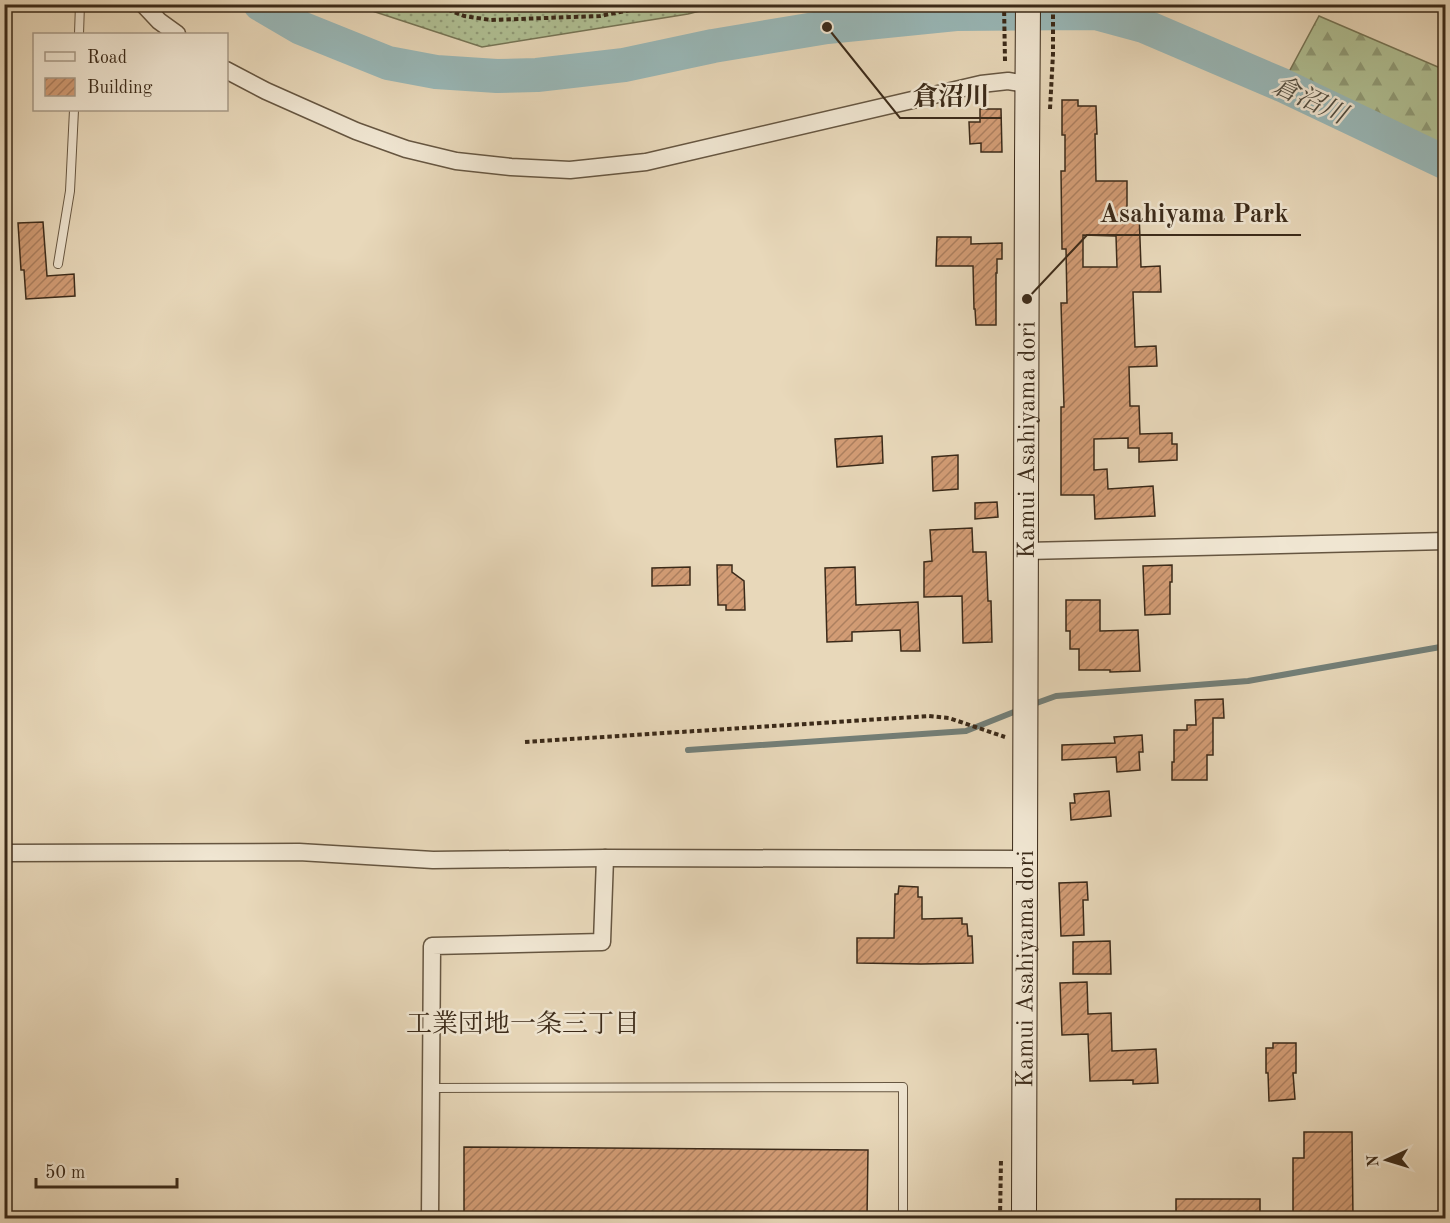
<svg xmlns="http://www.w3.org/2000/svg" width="1450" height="1223" font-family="'Old Standard TT','Noto Serif JP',serif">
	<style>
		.grass { fill: url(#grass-dots); stroke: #767556; stroke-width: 1.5 }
		.forest { fill: url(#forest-firs); stroke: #767556; stroke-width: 1.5 }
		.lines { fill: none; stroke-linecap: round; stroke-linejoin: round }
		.stream { stroke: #737f78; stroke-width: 6 }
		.river { stroke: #99b8b8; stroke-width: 34 }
		.building { fill: url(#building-hatch); stroke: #3b2a19; stroke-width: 1.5; fill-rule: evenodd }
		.service-casing { stroke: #665641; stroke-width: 10 }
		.minor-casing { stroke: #665641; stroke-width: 19 }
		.secondary-casing { stroke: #3b2a19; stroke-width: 26 }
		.path { stroke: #3b2a19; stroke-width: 4; stroke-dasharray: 4.5 3; stroke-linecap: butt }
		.service { stroke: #f0e6d2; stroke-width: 8 }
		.minor { stroke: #f0e6d2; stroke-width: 16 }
		.secondary { stroke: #f0e6d2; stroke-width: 24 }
		.labels { text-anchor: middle; stroke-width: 5; stroke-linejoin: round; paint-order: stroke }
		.street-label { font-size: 24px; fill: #3b2a19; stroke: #f0e6d2 }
		.water-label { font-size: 26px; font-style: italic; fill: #524e41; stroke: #f0e6d2 }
		.neighbourhood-label { font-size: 26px; fill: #3b2a19; stroke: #f0e6d2 }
		.leader { fill: none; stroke: #3b2a19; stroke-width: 2 }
		.callout-dot { fill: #3b2a19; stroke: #f0e6d2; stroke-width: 2 }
		.callout-label { font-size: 26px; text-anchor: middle; font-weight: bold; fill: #3b2a19; stroke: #f0e6d2; stroke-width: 5; stroke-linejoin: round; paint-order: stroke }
	</style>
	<defs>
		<pattern id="grass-dots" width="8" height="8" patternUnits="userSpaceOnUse" patternTransform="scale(1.5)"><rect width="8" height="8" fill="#b0c094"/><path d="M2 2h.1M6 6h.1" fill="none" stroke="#909c78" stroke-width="1.8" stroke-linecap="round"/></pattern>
		<pattern id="forest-firs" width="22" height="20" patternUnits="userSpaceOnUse" patternTransform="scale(1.5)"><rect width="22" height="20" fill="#b0c094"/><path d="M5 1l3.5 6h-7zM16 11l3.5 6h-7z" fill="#909c78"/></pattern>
		<pattern id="building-hatch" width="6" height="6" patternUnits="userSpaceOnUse" patternTransform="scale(1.5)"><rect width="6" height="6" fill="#d29c75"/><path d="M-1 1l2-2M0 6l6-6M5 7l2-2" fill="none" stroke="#ac7f5f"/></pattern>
	</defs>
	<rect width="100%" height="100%" fill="#e8d8ba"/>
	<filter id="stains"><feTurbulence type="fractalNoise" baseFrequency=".00333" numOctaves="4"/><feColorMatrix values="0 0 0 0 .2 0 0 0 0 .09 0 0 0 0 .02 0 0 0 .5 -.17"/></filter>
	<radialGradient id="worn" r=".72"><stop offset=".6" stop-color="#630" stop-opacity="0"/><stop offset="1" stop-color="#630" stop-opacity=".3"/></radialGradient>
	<path class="grass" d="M 354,5 L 723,5 L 688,14 L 482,47 Z"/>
	<path class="forest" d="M 1319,16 L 1445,70 L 1445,163 L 1282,85 Z"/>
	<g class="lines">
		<g class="stream">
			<path d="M 1031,705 L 1056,696 L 1248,681 L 1446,646"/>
			<path d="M 688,750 L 966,731 L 1019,710"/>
		</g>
		<path class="river" d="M 260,4 L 301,28 L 388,63 L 436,72 L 497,76 L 537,75 L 624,65 L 713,46 L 827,27 L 956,14 L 1096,13 L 1144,26 L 1282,85 L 1446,163"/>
	</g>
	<g class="building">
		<path d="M 1062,100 L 1078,100 L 1078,106 L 1096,106 L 1097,134 L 1095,134 L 1096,181 L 1127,181 L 1127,212 L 1139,212 L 1141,267 L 1160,266 L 1161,292 L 1133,292 L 1135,347 L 1156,346 L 1157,366 L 1129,367 L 1130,406 L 1139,406 L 1140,434 L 1172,433 L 1172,444 L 1177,444 L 1177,460 L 1139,462 L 1139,448 L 1128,448 L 1128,438 L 1094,439 L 1094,470 L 1107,469 L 1108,489 L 1153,486 L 1155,516 L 1095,519 L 1094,495 L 1061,495 L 1061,407 L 1064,407 L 1061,303 L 1067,303 L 1066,249 L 1062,249 L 1061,171 L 1065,171 L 1065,135 L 1062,135 ZM 1083,235 L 1116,236 L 1117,267 L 1083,267 Z"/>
		<path d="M 980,109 L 1001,109 L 1002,152 L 981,152 L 981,143 L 970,144 L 969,122 L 980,122 Z"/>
		<path d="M 43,222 L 47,276 L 74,274 L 75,296 L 26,299 L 24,270 L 21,270 L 18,223 Z"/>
		<path d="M 937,237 L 971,237 L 971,244 L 1002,243 L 1002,259 L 997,259 L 997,273 L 996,273 L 996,325 L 976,325 L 975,309 L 974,309 L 973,266 L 936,266 Z"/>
		<path d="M 882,436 L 883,463 L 837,467 L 835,439 Z"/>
		<path d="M 958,455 L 958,489 L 933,491 L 932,457 Z"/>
		<path d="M 997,502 L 998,517 L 975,519 L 975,503 Z"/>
		<path d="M 972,528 L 973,552 L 986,552 L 988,601 L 991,601 L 992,642 L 963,643 L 962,596 L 924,597 L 924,562 L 932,561 L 930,530 Z"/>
		<path d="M 717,565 L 732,565 L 732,572 L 744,581 L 745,610 L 726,610 L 726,605 L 718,605 Z"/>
		<path d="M 1172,565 L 1172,582 L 1170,582 L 1170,614 L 1145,615 L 1143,566 Z"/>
		<path d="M 690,567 L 690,585 L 652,586 L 652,568 Z"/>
		<path d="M 855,567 L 856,605 L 918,602 L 920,651 L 901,651 L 900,630 L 852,632 L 852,641 L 827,642 L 825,568 Z"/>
		<path d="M 1066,600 L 1100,600 L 1100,631 L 1138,630 L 1140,671 L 1110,672 L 1110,670 L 1079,670 L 1079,649 L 1070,649 L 1070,631 L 1066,631 Z"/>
		<path d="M 1223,699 L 1224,718 L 1213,718 L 1213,755 L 1207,755 L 1207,780 L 1172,780 L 1172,762 L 1174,762 L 1174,730 L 1187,730 L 1187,725 L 1196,725 L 1195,700 Z"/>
		<path d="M 1142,735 L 1143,752 L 1139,752 L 1140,770 L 1117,772 L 1116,757 L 1062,760 L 1062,745 L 1115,743 L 1114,737 Z"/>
		<path d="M 1109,791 L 1111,816 L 1071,820 L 1070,803 L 1075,803 L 1074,794 Z"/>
		<path d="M 1087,882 L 1088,900 L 1083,900 L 1084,935 L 1061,936 L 1059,883 Z"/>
		<path d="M 899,886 L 918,887 L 918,897 L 922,897 L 922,919 L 962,918 L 962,924 L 967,924 L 968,936 L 972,936 L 973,963 L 921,964 L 857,963 L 857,938 L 894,938 L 895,894 L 898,894 Z"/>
		<path d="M 1110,941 L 1111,974 L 1073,974 L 1073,942 Z"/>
		<path d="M 1087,982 L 1088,1014 L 1111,1013 L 1112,1051 L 1156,1049 L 1158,1083 L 1133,1084 L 1133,1080 L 1090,1081 L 1088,1034 L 1062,1035 L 1060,983 Z"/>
		<path d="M 1273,1043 L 1296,1043 L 1296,1073 L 1293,1073 L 1295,1099 L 1269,1101 L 1268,1073 L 1266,1073 L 1266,1048 L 1273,1048 Z"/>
		<path d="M 1304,1132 L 1352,1132 L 1353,1218 L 1293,1218 L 1293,1158 L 1304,1158 Z"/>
		<path d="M 464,1147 L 868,1150 L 867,1218 L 464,1218 Z"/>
		<rect x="1176" y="1199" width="84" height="19"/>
	</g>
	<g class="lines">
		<g class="service-casing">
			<g id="service">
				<path d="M 79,34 L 80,4"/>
				<path d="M 58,264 L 70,191 L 74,110"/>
				<path d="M 431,1088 L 903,1087 L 903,1218"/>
			</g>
		</g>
		<g class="minor-casing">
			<g id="minor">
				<path d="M 143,4 L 159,21 L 177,34"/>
				<path d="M 226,70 L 266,91 L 356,131 L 406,149 L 456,161 L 511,167 L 570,170 L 646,162 L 981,84 L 1008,81 L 1027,84"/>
				<path d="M 1026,551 L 1446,541"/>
				<path d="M 4,853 L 299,852 L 433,860 L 605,858 L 1025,859"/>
				<path d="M 430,1218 L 432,946 L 602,942 L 605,858"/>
			</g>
		</g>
		<g class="secondary-casing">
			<g id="secondary">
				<path id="s1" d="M 1024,1218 L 1027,160 L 1028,4"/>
			</g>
		</g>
		<g class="path">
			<path d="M 434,4 L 464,16 L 491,20 L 600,16 L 661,4"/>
			<path d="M 1004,4 L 1005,61"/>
			<path d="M 1050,109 L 1053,54 L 1053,4"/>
			<path d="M 525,742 L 929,716 L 949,718 L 1005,737"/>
			<path d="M 1000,1218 L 1001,1159"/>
		</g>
		<use href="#service" class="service"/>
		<use href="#minor" class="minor"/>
		<use href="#secondary" class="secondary"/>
	</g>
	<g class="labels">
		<g class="street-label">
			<text dy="8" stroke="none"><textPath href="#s1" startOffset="778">Kamui Asahiyama dori</textPath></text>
			<text dy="8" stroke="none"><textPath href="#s1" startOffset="249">Kamui Asahiyama dori</textPath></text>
		</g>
		<g class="water-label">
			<text transform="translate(1310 99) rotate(25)" y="9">倉沼川</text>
		</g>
		<g class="neighbourhood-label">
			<text x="523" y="1032">工業団地一条三丁目</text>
		</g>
	</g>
	<path class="leader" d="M827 27L900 118H1002M1027 299L1087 235H1301"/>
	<g class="callout-dot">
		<circle cx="827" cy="27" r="6"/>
		<circle cx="1027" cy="299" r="6"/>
	</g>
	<g class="callout-label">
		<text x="951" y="105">倉沼川</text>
		<text x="1194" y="222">Asahiyama Park</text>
	</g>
	<rect width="1450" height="1223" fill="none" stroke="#e8d8ba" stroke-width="24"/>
	<rect x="6" y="6" width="1438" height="1211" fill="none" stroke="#3b2a19" stroke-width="3"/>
	<rect x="12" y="12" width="1426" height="1199" fill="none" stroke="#3b2a19" stroke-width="1.5"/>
	<rect x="33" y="33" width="195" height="78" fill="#f0e6d2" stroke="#a89b88" stroke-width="1.5"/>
	<rect x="45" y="52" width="30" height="9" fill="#f0e6d2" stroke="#a89b88" stroke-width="1.5"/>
	<text x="87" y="63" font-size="18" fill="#3b2a19">Road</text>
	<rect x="45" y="78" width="30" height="18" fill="url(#building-hatch)" stroke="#a89b88" stroke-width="1.5"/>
	<text x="87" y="93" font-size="18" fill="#3b2a19">Building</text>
	<g transform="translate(1387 1160) rotate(266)" stroke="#f0e6d2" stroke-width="4.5" paint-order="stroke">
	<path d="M0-4.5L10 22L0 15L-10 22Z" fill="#3b2a19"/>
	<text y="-9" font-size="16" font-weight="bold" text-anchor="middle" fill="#3b2a19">N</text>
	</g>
	<path d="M36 1178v9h141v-9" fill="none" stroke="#3b2a19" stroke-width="3"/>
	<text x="45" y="1178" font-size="18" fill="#3b2a19" stroke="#f0e6d2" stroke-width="4.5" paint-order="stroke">50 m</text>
	<rect width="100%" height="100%" filter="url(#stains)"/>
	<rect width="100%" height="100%" fill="url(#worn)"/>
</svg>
